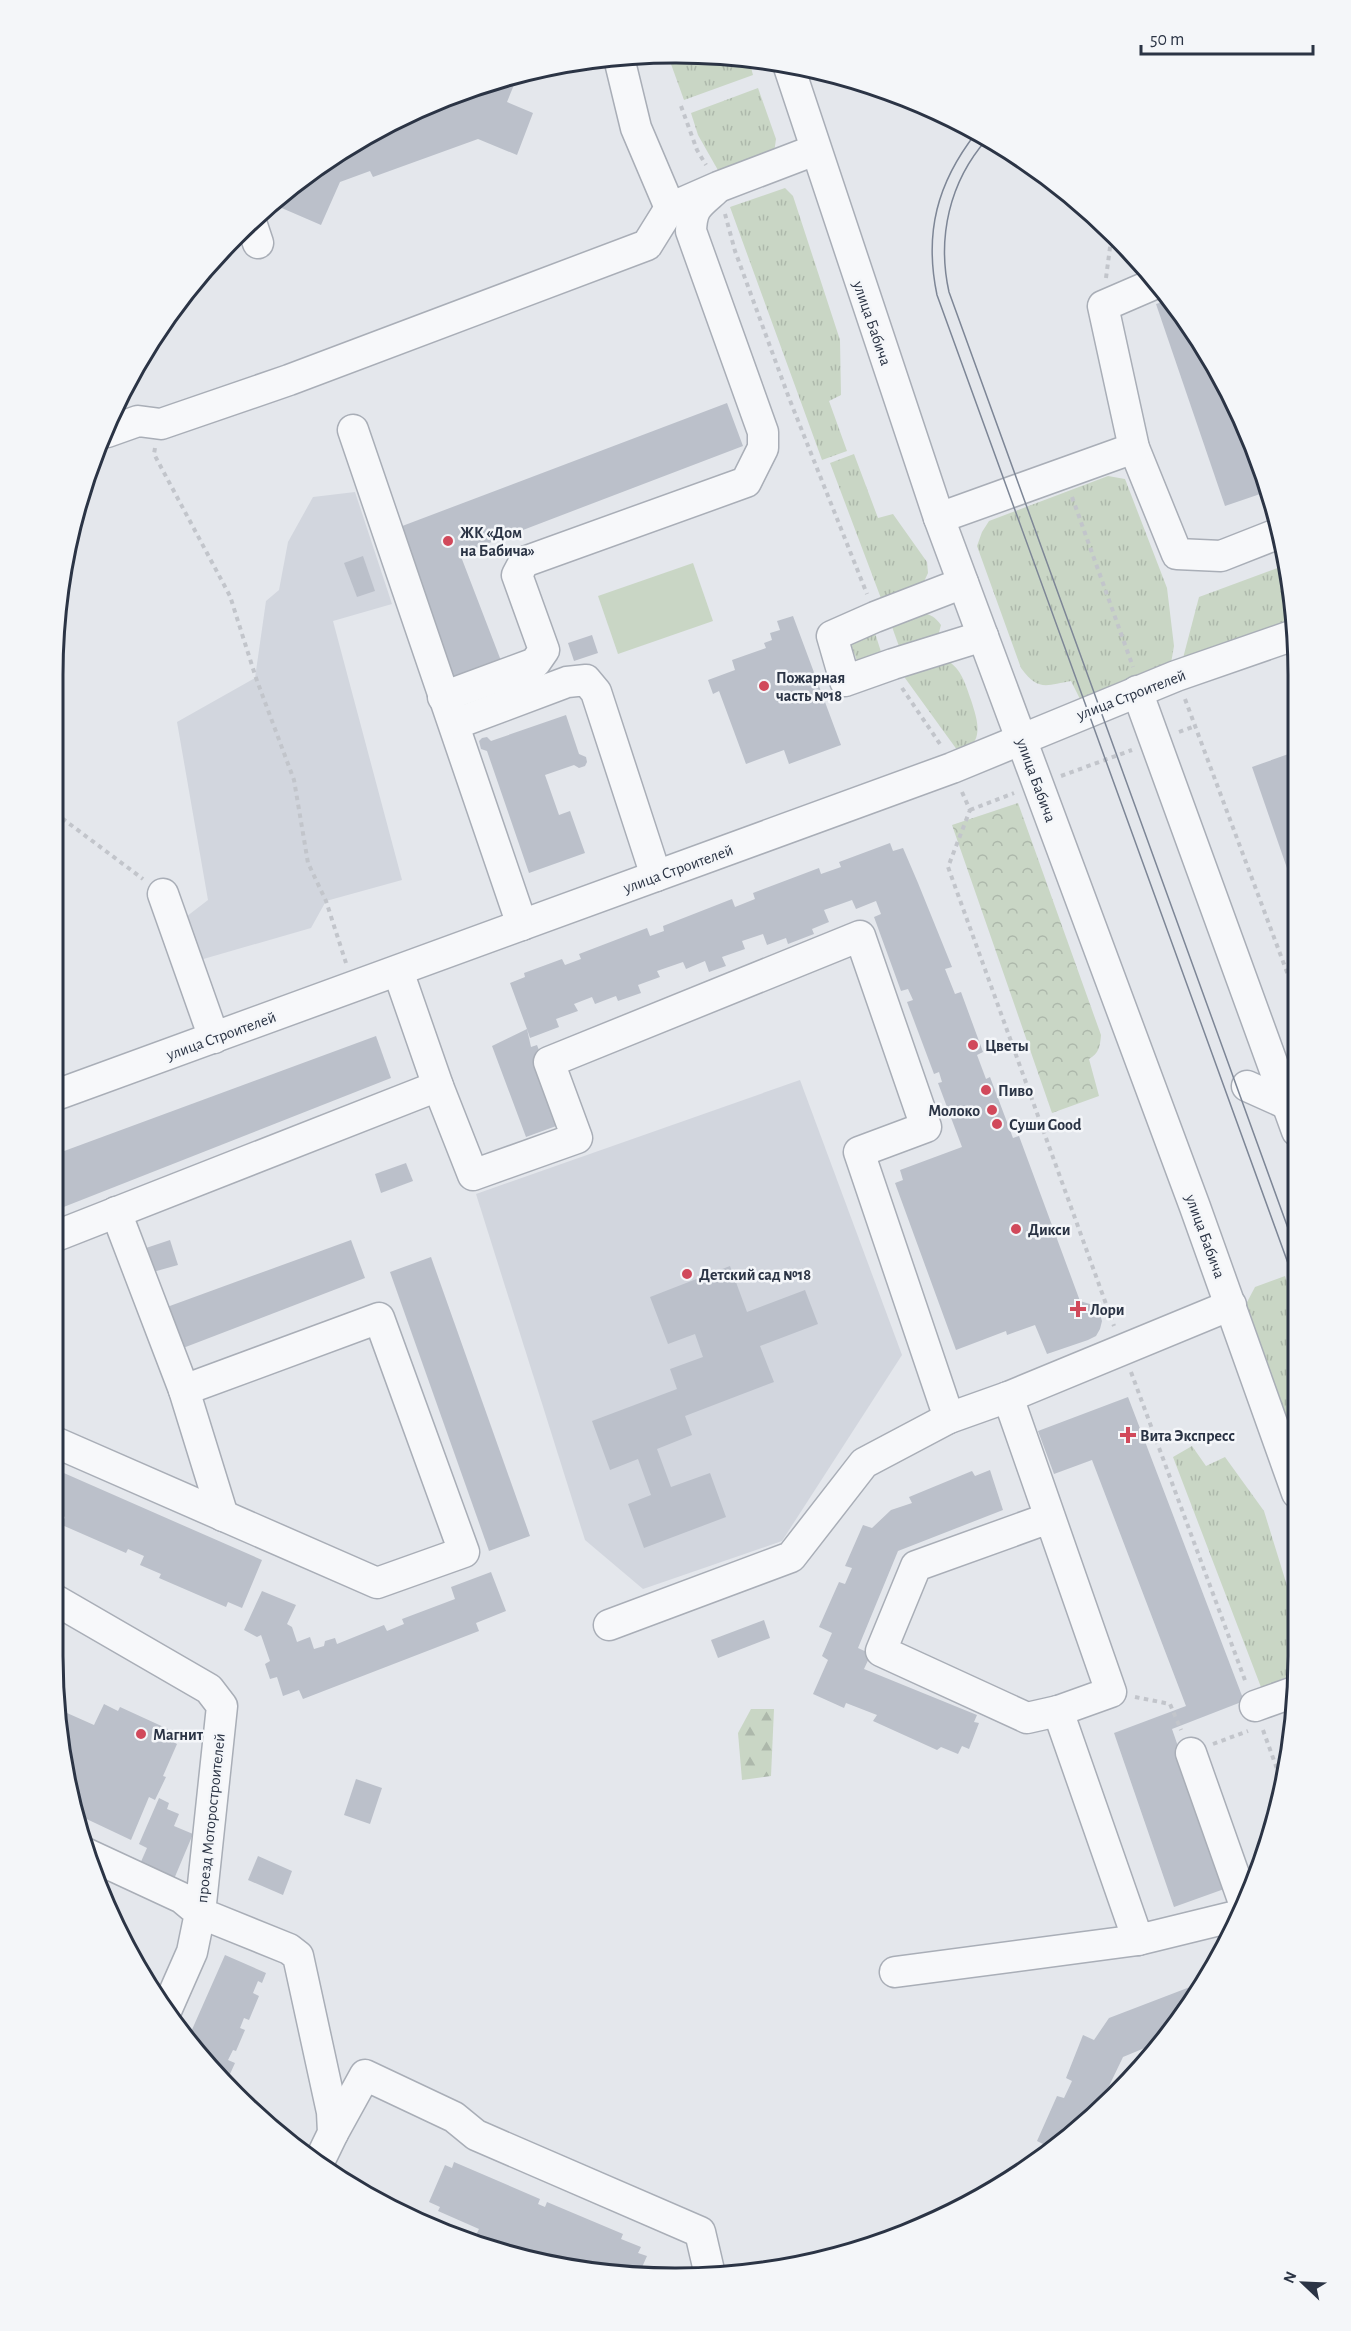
<svg xmlns="http://www.w3.org/2000/svg" width="1351" height="2331" font-family="'Alegreya Sans',sans-serif">
	<style>
		.built { fill: #d2d6de }
		.grass { fill: url(#grass-tufts) }
		.forest { fill: url(#forest-firs) }
		.park { fill: url(#park-crowns) }
		.pitch { fill: #c9d6c5 }
		.building { fill: #bbc0ca }
		.lines { fill: none; stroke-linecap: round; stroke-linejoin: round }
		.minor-casing { stroke: #a9aeb7; stroke-width: 33 }
		.path { stroke: #c2c5cb; stroke-width: 4; stroke-dasharray: 4.5 4.5; stroke-linecap: butt }
		.minor { stroke: #f7f8fa; stroke-width: 30 }
		.tram { stroke: #7d8696; stroke-width: 1.5 }
		.poi-dot { fill: #d1495b; stroke: #f4f6f9; stroke-width: 2 }
		.labels { text-anchor: middle; stroke-width: 5; stroke-linejoin: round; paint-order: stroke }
		.street-label { font-size: 16px; fill: #2b3445; stroke: #f4f6f9 }
		.poi-label { font-size: 16px; font-weight: bold; fill: #2b3445; stroke: #f4f6f9; text-anchor: start }
		.rim { fill: none; stroke: #2b3445; stroke-width: 3 }
	</style>
	<defs>
		<pattern id="grass-tufts" width="24" height="20" patternUnits="userSpaceOnUse" patternTransform="scale(1.5)"><rect width="24" height="20" fill="#c9d6c5"/><path d="M3 7l-1-3M5 7V3M7 7l1-3M15 17l-1-3M17 17v-4M19 17l1-3" fill="none" stroke="#adb8ab"/></pattern>
		<pattern id="forest-firs" width="22" height="20" patternUnits="userSpaceOnUse" patternTransform="scale(1.5)"><rect width="22" height="20" fill="#c9d6c5"/><path d="M5 1l3.5 6h-7zM16 11l3.5 6h-7z" fill="#adb8ab"/></pattern>
		<pattern id="park-crowns" width="20" height="18" patternUnits="userSpaceOnUse" patternTransform="scale(1.5)"><rect width="20" height="18" fill="#c9d6c5"/><path d="M2 6a3 3 0 1 1 6 0M12 15a3 3 0 1 1 6 0" fill="none" stroke="#adb8ab"/></pattern>
	</defs>
	<rect width="100%" height="100%" fill="#e4e7ec"/>
	<g class="built">
		<path d="M 355,492 L 392,604 L 333,621 L 402,880 L 326,901 L 311,928 L 200,960 L 182,920 L 208,900 L 177,722 L 255,678 L 266,601 L 279,590 L 288,542 L 313,497 Z"/>
		<path d="M 800,1080 L 902,1355 L 782,1541 L 643,1589 L 585,1540 L 476,1194 Z"/>
	</g>
	<g class="grass">
		<path d="M 667,53 L 749,60 L 753,75 L 684,100 Z"/>
		<path d="M 758,88 L 776,139 L 774,153 L 719,172 L 698,135 L 691,113 Z"/>
		<path d="M 785,188 L 793,196 L 840,340 L 841,395 L 829,401 L 847,451 L 822,460 L 730,207 Z"/>
		<path d="M 854,454 L 878,518 L 893,514 L 927,562 L 928,573 L 921,588 L 882,601 L 830,463 Z"/>
		<path d="M 1108,476 L 1125,479 L 1167,588 L 1174,646 L 1170,669 L 1081,701 L 1071,681 C 1047,685 1038,692 1021,668 L 977,546 L 982,532 L 989,521 Z"/>
		<path d="M 1283,566 L 1294,619 L 1182,662 L 1199,597 Z"/>
		<path d="M 921,613 C 931,614 935,617 941,625 L 938,636 L 901,652 L 891,624 Z"/>
		<path d="M 874,630 L 883,658 L 859,666 L 849,640 Z"/>
		<path d="M 947,660 C 962,670 965,683 971,700 C 978,722 985,742 960,754 L 905,678 L 904,670 Z"/>
		<path d="M 1285,1276 L 1297,1308 L 1297,1452 L 1245,1306 L 1255,1287 Z"/>
		<path d="M 1192,1446 L 1206,1466 L 1225,1457 L 1264,1511 L 1297,1618 L 1297,1684 L 1264,1695 L 1173,1457 Z"/>
	</g>
	<path class="forest" d="M 751,1709 L 774,1709 L 771,1776 L 742,1780 L 738,1733 Z"/>
	<path class="park" d="M 1018,803 L 1101,1035 C 1100,1047 1099,1053 1089,1059 L 1099,1096 L 1052,1113 L 952,825 Z"/>
	<path class="pitch" d="M 693,563 L 713,621 L 618,654 L 598,596 Z"/>
	<g class="building">
		<path d="M 518,75 L 507,102 L 533,113 L 517,155 L 478,139 L 373,177 L 370,171 L 340,182 L 321,225 L 277,206 L 280,198 L 329,158 L 437,100 Z"/>
		<path d="M 1166,301 L 1215,364 L 1266,476 L 1269,491 L 1225,506 L 1156,304 Z"/>
		<path d="M 727,403 L 743,446 L 460,554 L 503,666 L 456,683 L 397,528 Z"/>
		<path d="M 363,556 L 375,591 L 357,597 L 344,563 Z"/>
		<path d="M 793,616 L 841,745 L 789,764 L 784,750 L 746,764 L 719,691 L 713,694 L 708,680 L 735,670 L 732,660 L 766,648 L 764,643 L 772,640 L 770,633 L 780,630 L 777,621 Z"/>
		<path d="M 592,635 L 598,653 L 574,661 L 568,643 Z"/>
		<path d="M 566,715 L 579,754 L 586,757 L 587,762 L 585,766 L 579,768 L 574,765 L 545,775 L 559,815 L 570,811 L 585,853 L 529,873 L 487,751 L 481,749 L 479,741 L 482,738 L 487,737 L 491,741 Z"/>
		<path d="M 1297,751 L 1297,897 L 1252,767 Z"/>
		<path d="M 890,843 L 893,851 L 903,848 L 918,883 L 952,967 L 945,969 L 955,994 L 961,992 L 983,1052 L 977,1055 L 986,1079 L 990,1077 L 1013,1138 L 1019,1136 L 1080,1301 L 1093,1305 L 1100,1314 L 1102,1321 L 1100,1329 L 1096,1336 L 1088,1340 L 1047,1354 L 1035,1325 L 1007,1335 L 1006,1331 L 956,1350 L 895,1183 L 903,1180 L 900,1170 L 962,1147 L 938,1083 L 942,1082 L 939,1072 L 934,1074 L 907,1002 L 913,1000 L 908,989 L 901,991 L 874,917 L 881,914 L 876,901 L 856,909 L 852,900 L 824,910 L 829,922 L 812,929 L 814,934 L 788,944 L 786,938 L 767,945 L 763,934 L 742,941 L 745,949 L 722,957 L 726,966 L 709,972 L 705,961 L 686,969 L 683,962 L 657,971 L 660,977 L 638,985 L 641,993 L 618,1001 L 616,996 L 595,1004 L 592,997 L 574,1004 L 578,1011 L 556,1019 L 559,1027 L 530,1038 L 527,1029 L 531,1047 L 537,1045 L 563,1114 L 559,1125 L 526,1137 L 492,1046 L 527,1029 L 510,983 L 525,977 L 524,973 L 562,959 L 565,965 L 581,959 L 579,954 L 647,928 L 650,936 L 664,931 L 663,926 L 732,899 L 735,907 L 755,899 L 753,893 L 819,868 L 821,874 L 841,867 L 839,862 Z"/>
		<path d="M 376,1036 L 391,1078 L 56,1210 L 56,1154 Z"/>
		<path d="M 406,1163 L 413,1181 L 381,1193 L 375,1174 Z"/>
		<path d="M 170,1240 L 178,1265 L 153,1272 L 146,1248 Z"/>
		<path d="M 351,1240 L 365,1278 L 183,1348 L 167,1307 Z"/>
		<path d="M 431,1257 L 530,1536 L 489,1551 L 390,1272 Z"/>
		<path d="M 730,1266 L 747,1312 L 805,1290 L 818,1324 L 760,1346 L 774,1382 L 685,1416 L 692,1435 L 657,1449 L 671,1487 L 710,1473 L 726,1517 L 644,1548 L 628,1504 L 651,1495 L 638,1459 L 610,1470 L 592,1421 L 677,1389 L 670,1369 L 703,1357 L 695,1334 L 668,1344 L 650,1297 Z"/>
		<path d="M 1128,1397 L 1244,1701 L 1172,1729 L 1227,1888 L 1174,1907 L 1114,1733 L 1186,1706 L 1092,1460 L 1054,1474 L 1038,1431 Z"/>
		<path d="M 57,1470 L 262,1560 L 242,1608 L 228,1602 L 226,1607 L 159,1578 L 161,1574 L 140,1565 L 144,1556 L 128,1549 L 126,1553 L 62,1525 L 65,1517 L 57,1513 Z"/>
		<path d="M 990,1470 L 1003,1510 L 898,1551 L 858,1648 L 871,1654 L 864,1669 L 977,1715 L 974,1722 L 979,1723 L 969,1749 L 962,1746 L 958,1754 L 941,1747 L 937,1750 L 873,1721 L 877,1715 L 846,1703 L 844,1708 L 813,1694 L 828,1660 L 822,1656 L 832,1633 L 819,1627 L 839,1582 L 845,1584 L 852,1568 L 845,1566 L 863,1525 L 872,1528 L 891,1510 L 912,1503 L 909,1497 L 972,1471 L 975,1476 Z"/>
		<path d="M 491,1572 L 506,1611 L 476,1623 L 479,1631 L 303,1699 L 299,1690 L 283,1696 L 277,1677 L 270,1679 L 265,1664 L 270,1661 L 261,1635 L 257,1637 L 244,1630 L 262,1591 L 296,1605 L 287,1624 L 292,1627 L 297,1642 L 310,1637 L 314,1649 L 324,1646 L 325,1641 L 335,1638 L 337,1644 L 384,1625 L 387,1631 L 404,1624 L 402,1619 L 455,1599 L 451,1587 Z"/>
		<path d="M 764,1620 L 770,1638 L 718,1658 L 711,1640 Z"/>
		<path d="M 104,1704 L 118,1711 L 120,1707 L 168,1729 L 164,1737 L 177,1744 L 163,1776 L 166,1777 L 155,1800 L 149,1797 L 131,1840 L 76,1814 L 58,1737 L 58,1709 L 94,1725 Z"/>
		<path d="M 356,1779 L 382,1788 L 370,1824 L 344,1815 Z"/>
		<path d="M 159,1798 L 169,1803 L 167,1809 L 179,1814 L 174,1826 L 193,1834 L 174,1879 L 140,1864 L 147,1848 L 139,1844 Z"/>
		<path d="M 258,1856 L 292,1871 L 283,1895 L 248,1880 Z"/>
		<path d="M 225,1955 L 266,1973 L 262,1983 L 258,1981 L 253,1993 L 259,1996 L 249,2020 L 244,2018 L 240,2028 L 245,2030 L 236,2051 L 233,2050 L 228,2060 L 235,2063 L 225,2085 L 187,2041 Z"/>
		<path d="M 1203,1982 L 1194,2001 L 1164,2040 L 1123,2057 L 1098,2109 L 1052,2152 L 1053,2149 L 1037,2141 L 1057,2096 L 1064,2098 L 1072,2081 L 1066,2078 L 1083,2035 L 1094,2040 L 1109,2018 Z"/>
		<path d="M 454,2162 L 540,2199 L 538,2204 L 545,2207 L 547,2202 L 623,2234 L 621,2239 L 641,2247 L 638,2253 L 647,2256 L 639,2274 L 552,2262 L 522,2249 L 520,2254 L 476,2235 L 479,2229 L 438,2211 L 440,2207 L 429,2202 L 445,2165 L 452,2168 Z"/>
		<path d="M 351,2182 L 382,2196 L 379,2202 L 349,2185 Z"/>
	</g>
	<g class="lines">
		<g class="minor-casing">
			<g id="minor">
				<path d="M 619,58 L 636,128 L 670,208"/>
				<path d="M 788,64 L 939,518 L 1195,1207 L 1297,1493"/>
				<path d="M 251,222 L 258,243"/>
				<path d="M 1154,284 L 1103,306 L 1134,448 L 1177,554 L 1221,556 L 1277,534"/>
				<path d="M 353,430 L 522,925"/>
				<path d="M 107,432 L 138,421 L 161,424 L 289,380 L 647,245 L 670,208 L 718,187 L 815,150"/>
				<path d="M 939,518 L 1134,448"/>
				<path d="M 963,583 L 875,617 L 832,636 L 845,681 L 893,664 L 983,636"/>
				<path d="M 1137,691 L 1297,1131"/>
				<path d="M 443,697 L 535,663 L 544,650 L 517,575 L 524,562 L 746,482 L 763,448 L 763,432 L 691,231 C 692,208 697,206 714,191"/>
				<path d="M 455,724 L 567,682 L 586,680 L 596,692 L 656,876"/>
				<path d="M 163,894 L 214,1038"/>
				<path d="M 398,971 L 438,1086 L 473,1175 L 577,1138 L 549,1062 L 860,936 L 926,1127 L 859,1152 L 949,1418 L 1008,1397 L 1231,1305"/>
				<path d="M 1247,1086 L 1287,1104 L 1297,1101"/>
				<path d="M 56,1095 L 952,768 L 1176,676 L 1297,634"/>
				<path d="M 116,1212 L 184,1390 L 223,1516"/>
				<path d="M 56,1236 L 438,1086"/>
				<path d="M 1008,1397 L 1111,1692 L 1058,1711 L 1027,1718 L 881,1651 L 916,1566 L 1049,1518"/>
				<path d="M 57,1443 L 377,1583 L 464,1552 L 379,1318 L 184,1390"/>
				<path d="M 57,1601 L 209,1689 L 222,1706 L 200,1913 L 289,1949 L 298,1956 L 332,2112 L 333,2133 L 318,2164"/>
				<path d="M 609,1625 L 791,1557 L 864,1463 L 949,1418"/>
				<path d="M 1255,1706 L 1297,1691"/>
				<path d="M 1058,1711 L 1138,1940 L 1236,1916"/>
				<path d="M 1191,1753 L 1243,1900"/>
				<path d="M 85,1853 L 182,1898 L 200,1913 L 192,1952 L 166,2011"/>
				<path d="M 895,1972 L 1138,1940"/>
				<path d="M 333,2133 L 365,2075 L 454,2117 L 476,2135 L 700,2232 L 710,2275"/>
			</g>
		</g>
		<g class="path">
			<path d="M 681,106 L 697,150 L 706,165"/>
			<path d="M 725,214 L 735,251 L 789,398 L 867,594"/>
			<path d="M 1106,278 L 1112,232"/>
			<path d="M 155,448 L 154,454 L 230,596 L 256,678 L 294,780 L 308,863 L 326,901 L 346,963"/>
			<path d="M 1072,497 L 1133,667"/>
			<path d="M 902,688 L 940,744"/>
			<path d="M 1185,699 L 1297,999"/>
			<path d="M 1179,732 L 1195,726"/>
			<path d="M 1061,776 L 1132,750"/>
			<path d="M 962,792 L 970,810 L 948,867 L 1114,1326"/>
			<path d="M 970,810 L 1014,793"/>
			<path d="M 55,813 L 143,879"/>
			<path d="M 1131,1372 L 1246,1683"/>
			<path d="M 1135,1697 L 1170,1704 L 1181,1730"/>
			<path d="M 1263,1730 L 1281,1780"/>
			<path d="M 1213,1744 L 1248,1731"/>
		</g>
		<use href="#minor" class="minor"/>
		<g class="tram">
			<path d="M 976,133 C 937,183 924,233 937,295 L 1297,1288"/>
			<path d="M 987,139 C 949,182 937,238 949,292 L 1297,1253"/>
		</g>
	</g>
	<g class="poi-dot">
		<circle cx="448" cy="541" r="6"/>
		<circle cx="764" cy="686" r="6"/>
		<circle cx="973" cy="1045" r="6"/>
		<circle cx="986" cy="1090" r="6"/>
		<circle cx="992" cy="1110" r="6"/>
		<circle cx="997" cy="1124" r="6"/>
		<circle cx="1016" cy="1229" r="6"/>
		<circle cx="687" cy="1274" r="6"/>
		<path d="M1075 1300h6v6h6v6h-6v6h-6v-6h-6v-6h6z"/>
		<path d="M1125 1426h6v6h6v6h-6v6h-6v-6h-6v-6h6z"/>
		<circle cx="141" cy="1734" r="6"/>
	</g>
	<g class="labels">
		<g class="street-label">
			<text transform="translate(873 323) rotate(71)" y="6">улица Бабича</text>
			<text transform="translate(1131 694) rotate(-21)" y="6">улица Строителей</text>
			<text transform="translate(1037 780) rotate(70)" y="6">улица Бабича</text>
			<text transform="translate(678 868) rotate(-20)" y="6">улица Строителей</text>
			<text transform="translate(221 1035) rotate(-20)" y="6">улица Строителей</text>
			<text transform="translate(1206 1236) rotate(70)" y="6">улица Бабича</text>
			<text transform="translate(210 1818) rotate(-84)" y="6">проезд Моторостроителей</text>
		</g>
		<g class="poi-label">
			<text x="460" y="538">ЖК «Дом<tspan x="460" dy="18">на Бабича»</tspan></text>
			<text x="776" y="683">Пожарная<tspan x="776" dy="18">часть №18</tspan></text>
			<text x="985" y="1051">Цветы</text>
			<text x="998" y="1096">Пиво</text>
			<text x="980" y="1116" text-anchor="end">Молоко</text>
			<text x="1009" y="1130">Суши Good</text>
			<text x="1028" y="1235">Дикси</text>
			<text x="699" y="1280">Детский сад №18</text>
			<text x="1090" y="1315">Лори</text>
			<text x="1140" y="1441">Вита Экспресс</text>
			<text x="153" y="1740">Магнит</text>
		</g>
	</g>
	<path d="M0 0H1351V2331H0ZM675 63H676A612 612 0 0 1 1288 675V1656A612 612 0 0 1 676 2268H675A612 612 0 0 1 63 1656V675A612 612 0 0 1 675 63Z" fill="#f4f6f9" fill-rule="evenodd"/>
	<path class="rim" d="M675 63H676A612 612 0 0 1 1288 675V1656A612 612 0 0 1 676 2268H675A612 612 0 0 1 63 1656V675A612 612 0 0 1 675 63Z"/>
	<g transform="translate(1303 2283) rotate(293)" stroke="#f4f6f9" stroke-width="4.5" paint-order="stroke">
	<path d="M0-4.5L10 22L0 15L-10 22Z" fill="#2b3445"/>
	<text y="-9" font-size="16" font-weight="bold" text-anchor="middle" fill="#2b3445">N</text>
	</g>
	<path d="M1141 45v9h172v-9" fill="none" stroke="#2b3445" stroke-width="3"/>
	<text x="1150" y="45" font-size="18" fill="#2b3445" stroke="#f4f6f9" stroke-width="4.5" paint-order="stroke">50 m</text>
</svg>
